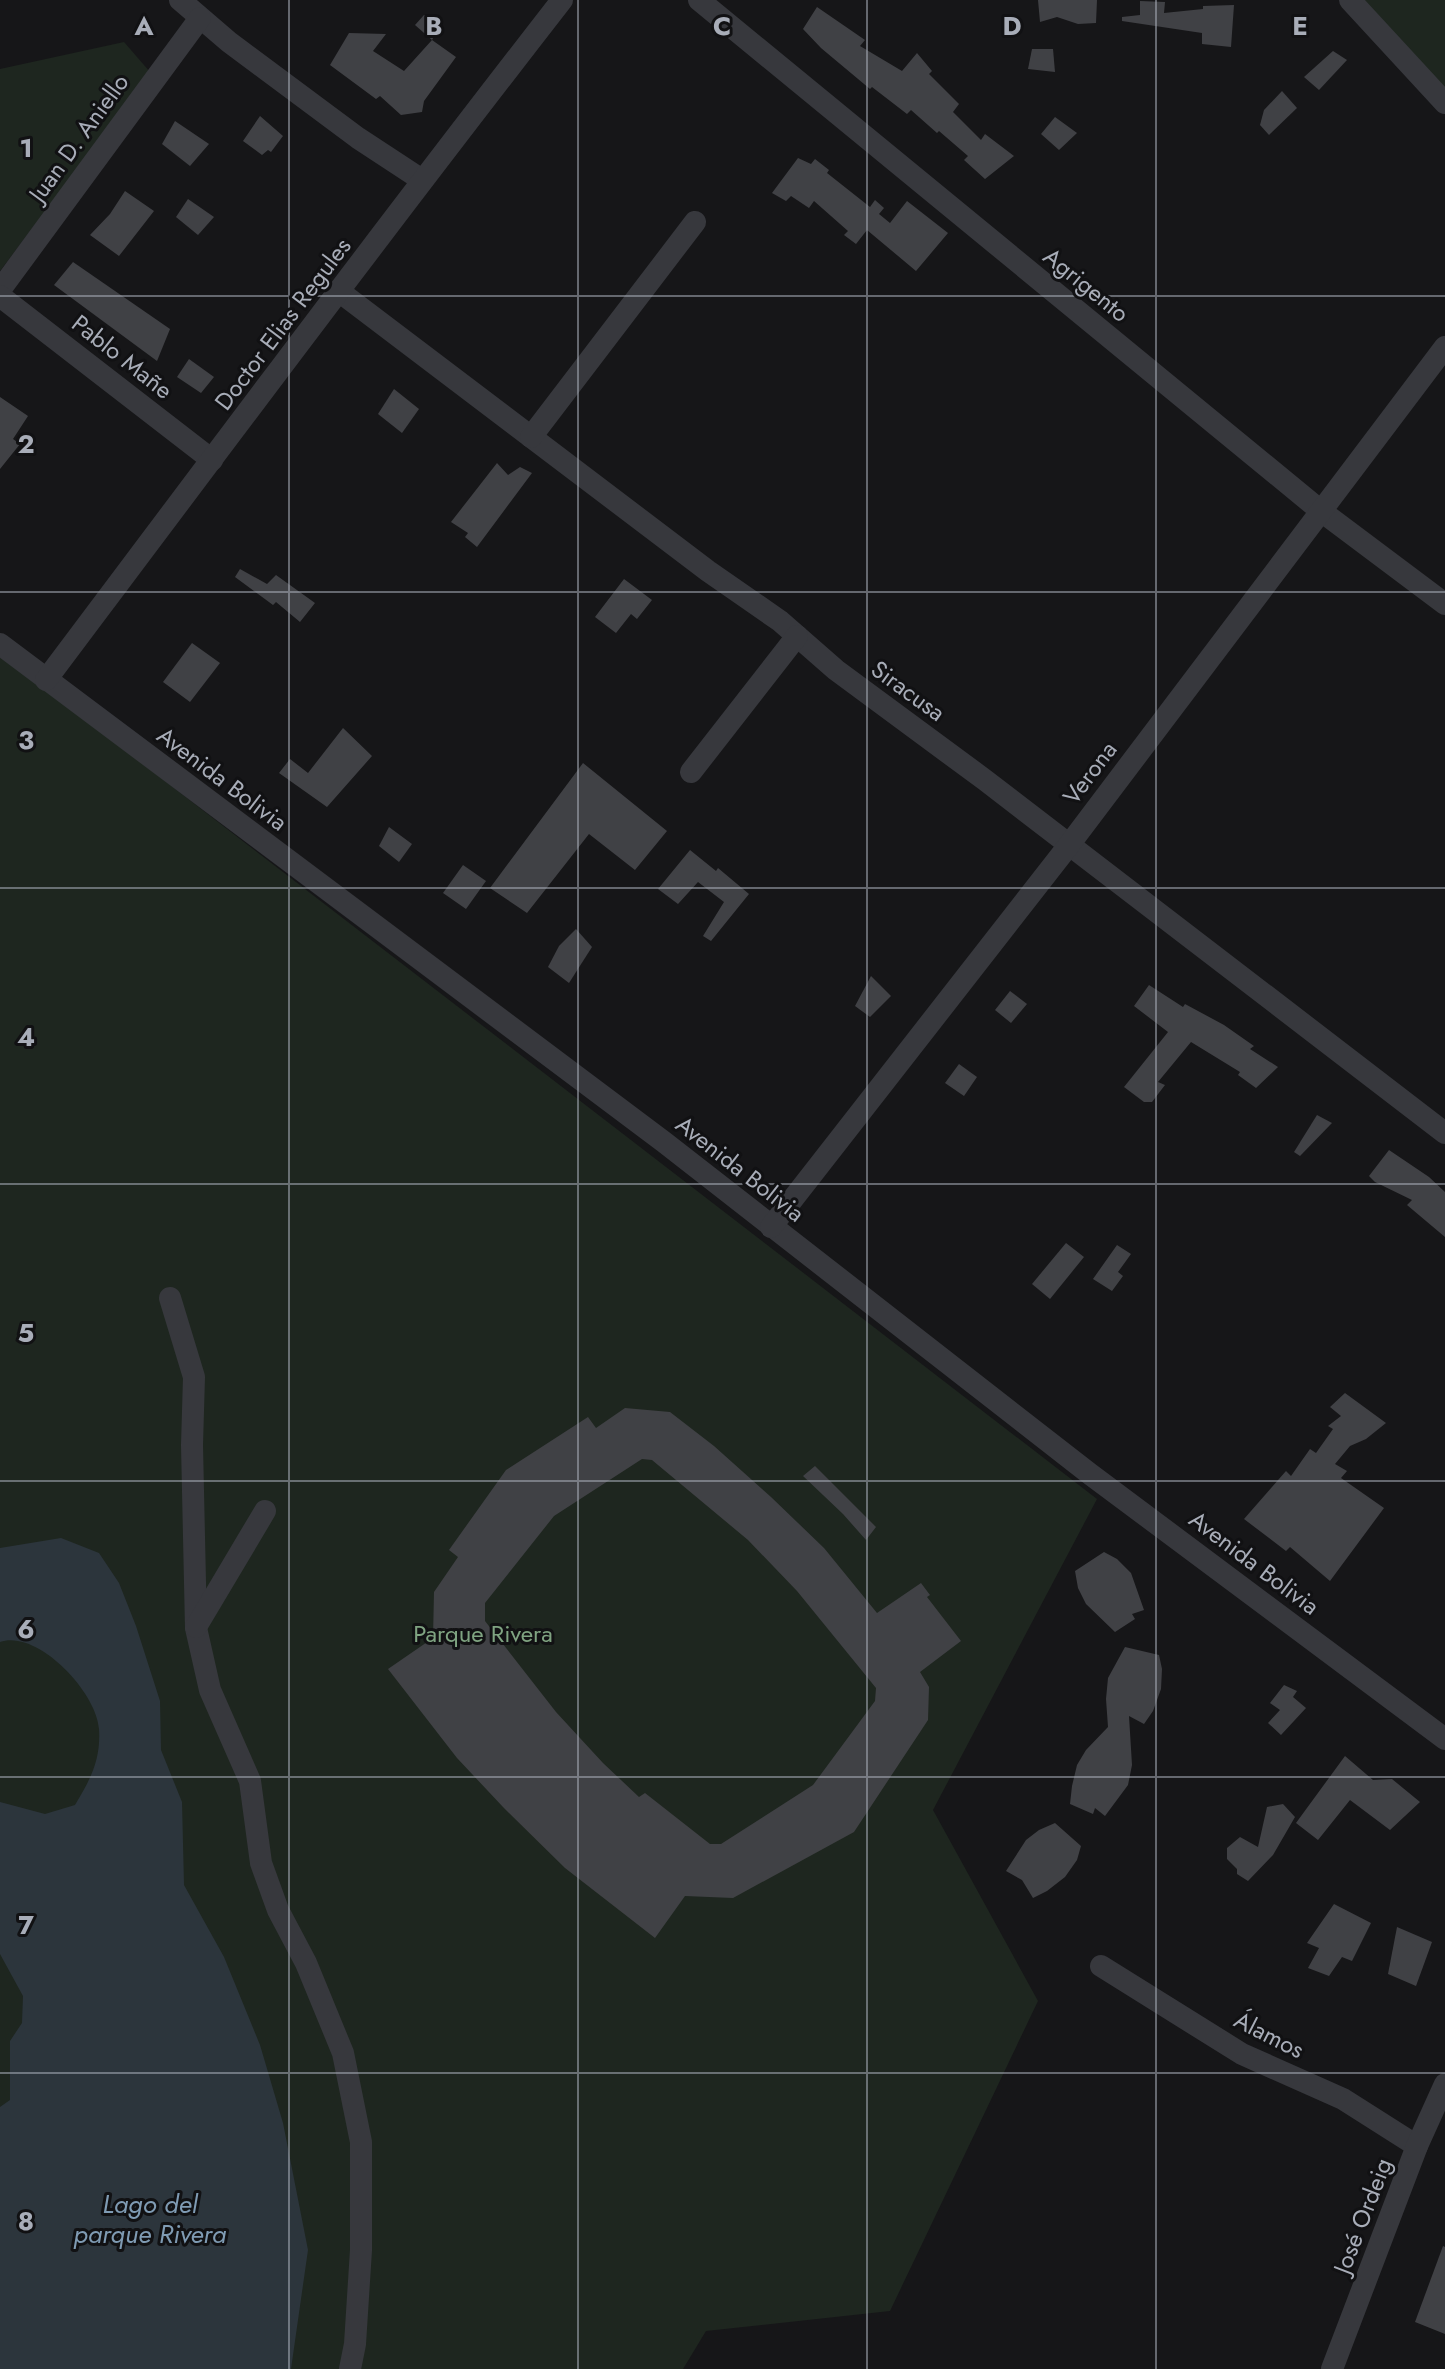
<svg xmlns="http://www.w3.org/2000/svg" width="1445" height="2369" font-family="Jost,sans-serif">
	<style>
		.green { fill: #1e261f }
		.water { fill: #2c353c }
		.building { fill: #404145; fill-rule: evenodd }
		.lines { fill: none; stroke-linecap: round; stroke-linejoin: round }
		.minor { stroke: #37383d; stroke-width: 22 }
		.grid { fill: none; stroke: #a8adb8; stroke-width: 2; stroke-opacity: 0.55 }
		.labels { text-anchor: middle; stroke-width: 6; stroke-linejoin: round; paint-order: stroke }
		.street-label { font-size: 24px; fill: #a8adb8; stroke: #111113 }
		.park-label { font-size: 24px; fill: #7fa381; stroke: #111113 }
		.water-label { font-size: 26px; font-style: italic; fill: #7f9bb3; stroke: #111113 }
		.grid-label { font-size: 26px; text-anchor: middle; font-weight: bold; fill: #a8adb8; stroke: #111113; stroke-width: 6; stroke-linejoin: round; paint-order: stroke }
	</style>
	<rect width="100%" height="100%" fill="#161618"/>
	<g class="green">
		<path d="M 1358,0 L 1445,0 L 1445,90 Z"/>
		<path d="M 124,42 L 150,72 L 0,271 L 0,69 Z"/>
		<path d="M 0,654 L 1097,1499 L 933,1810 L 1038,2001 L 890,2311 L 706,2331 L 683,2369 L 0,2369 Z"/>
	</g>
	<path class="water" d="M 61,1538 L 99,1553 L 119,1583 L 136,1626 L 160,1701 L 161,1750 L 182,1802 L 184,1885 L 224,1957 L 260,2045 L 283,2123 L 308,2250 L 291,2369 L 0,2369 L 0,2107 L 10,2100 L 10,2041 L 22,2023 L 23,1996 L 0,1954 L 0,1802 L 45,1814 L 75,1805 C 90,1780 101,1760 99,1729 C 97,1693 38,1629 0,1642 L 0,1548 Z"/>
	<g class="building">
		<path d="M 1038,0 L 1097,0 L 1096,23 L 1078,24 L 1057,17 L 1040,22 Z"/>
		<path d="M 1140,1 L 1165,2 L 1164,13 L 1203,9 L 1203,6 L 1234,5 L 1231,47 L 1202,44 L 1202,33 L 1122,21 L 1122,17 L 1140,15 Z"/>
		<path d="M 817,7 L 865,40 L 860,46 L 902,71 L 917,53 L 932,71 L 929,74 L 959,104 L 953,112 L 981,140 L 985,134 L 1014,156 L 985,179 L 964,160 L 968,156 L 939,131 L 937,133 L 911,110 L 907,114 L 872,87 L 870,89 L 821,48 L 803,29 Z"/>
		<path d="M 424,15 L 442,22 L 432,40 L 415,25 Z"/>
		<path d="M 349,33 L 386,34 L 373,51 L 404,71 L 432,40 L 456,57 L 424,101 L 422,112 L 401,115 L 380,96 L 376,99 L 330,65 Z"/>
		<path d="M 1032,49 L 1053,49 L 1055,72 L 1028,69 Z"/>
		<path d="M 1333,51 L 1347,60 L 1319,90 L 1304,77 Z"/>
		<path d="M 1282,91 L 1297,108 L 1269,135 L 1260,125 L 1264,110 Z"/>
		<path d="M 260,116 L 283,136 L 271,152 L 268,150 L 262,155 L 243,141 Z"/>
		<path d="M 1055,117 L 1077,133 L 1059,150 L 1041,134 Z"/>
		<path d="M 175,121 L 209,144 L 190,166 L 162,144 Z"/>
		<path d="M 798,158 L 811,164 L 815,159 L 829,170 L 827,173 L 870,207 L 875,200 L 884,208 L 879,214 L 890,223 L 907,201 L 948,233 L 916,271 L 867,230 L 856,244 L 844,235 L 848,231 L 814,201 L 809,208 L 791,196 L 786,201 L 772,193 Z"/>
		<path d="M 125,191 L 154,211 L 119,256 L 90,235 L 110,214 Z"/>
		<path d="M 188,199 L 214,217 L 198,235 L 176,217 Z"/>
		<path d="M 73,262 L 170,329 L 157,361 L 54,285 Z"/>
		<path d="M 189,359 L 214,377 L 201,393 L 177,377 Z"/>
		<path d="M 394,389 L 419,409 L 402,433 L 378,414 Z"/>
		<path d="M 0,397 L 28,416 L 13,439 L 20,444 L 0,469 Z"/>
		<path d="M 497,463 L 508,475 L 520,467 L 532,473 L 477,547 L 465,537 L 468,533 L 451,522 Z"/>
		<path d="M 240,569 L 267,584 L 276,575 L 315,603 L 300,622 L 276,602 L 273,605 L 235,577 Z"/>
		<path d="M 624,579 L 652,600 L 637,619 L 631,614 L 616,633 L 595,617 Z"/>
		<path d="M 192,643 L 220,663 L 190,702 L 163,682 Z"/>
		<path d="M 343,728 L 372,756 L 327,807 L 279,773 L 290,759 L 308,773 Z"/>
		<path d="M 583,763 L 667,831 L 635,870 L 589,834 L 527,913 L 490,888 Z"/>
		<path d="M 389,827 L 412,844 L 399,862 L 379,846 Z"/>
		<path d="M 690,850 L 716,871 L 718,868 L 749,894 L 711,941 L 703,936 L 724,902 L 698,882 L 678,904 L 658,889 Z"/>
		<path d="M 463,865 L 486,881 L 466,909 L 443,893 Z"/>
		<path d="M 576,929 L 592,947 L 569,983 L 548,967 L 559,946 Z"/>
		<path d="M 871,976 L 891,996 L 870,1017 L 855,1006 Z"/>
		<path d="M 1149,985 L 1183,1007 L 1185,1004 L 1224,1025 L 1254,1046 L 1250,1049 L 1278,1067 L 1256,1088 L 1238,1075 L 1240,1072 L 1191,1042 L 1158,1082 L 1165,1085 L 1152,1102 L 1144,1102 L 1124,1087 L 1168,1032 L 1134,1006 Z"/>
		<path d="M 1010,991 L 1027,1004 L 1011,1023 L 995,1010 Z"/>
		<path d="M 959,1064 L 977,1077 L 964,1096 L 945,1083 Z"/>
		<path d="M 1317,1115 L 1332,1123 L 1300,1156 L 1294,1152 Z"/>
		<path d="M 1389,1150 L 1429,1177 L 1445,1192 L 1445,1237 L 1407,1205 L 1412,1200 L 1375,1182 L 1369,1176 Z"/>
		<path d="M 1066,1243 L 1084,1257 L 1050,1299 L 1032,1284 Z"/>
		<path d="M 1117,1245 L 1131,1254 L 1118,1272 L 1123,1276 L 1112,1291 L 1093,1279 Z"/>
		<path d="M 1345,1393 L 1386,1423 L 1366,1439 L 1350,1446 L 1335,1464 L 1347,1471 L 1341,1478 L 1384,1508 L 1330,1581 L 1290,1547 L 1286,1551 L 1244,1519 L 1286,1471 L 1291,1476 L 1310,1449 L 1316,1453 L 1333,1429 L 1328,1426 L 1341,1416 L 1330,1407 Z"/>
		<path d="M 625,1408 L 670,1412 L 714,1446 L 771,1497 L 824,1548 L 877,1613 L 921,1583 L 930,1595 L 927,1597 L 961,1641 L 920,1672 L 929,1687 L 928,1720 L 854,1832 L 733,1898 L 685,1896 L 655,1938 L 565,1868 L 503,1807 L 457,1758 L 388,1669 L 433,1638 L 434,1592 L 458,1557 L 449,1550 L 506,1470 L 588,1417 L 596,1428 ZM 642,1459 L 652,1460 L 748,1540 L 797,1591 L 876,1688 L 875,1701 L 813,1785 L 721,1844 L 710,1844 L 645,1793 L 639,1797 L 603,1763 L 556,1712 L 485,1621 L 485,1603 L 554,1516 Z"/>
		<path d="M 815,1466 L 876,1527 L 866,1540 L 843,1514 L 803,1476 Z"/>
		<path d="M 1104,1552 L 1117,1559 L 1131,1573 L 1144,1610 L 1132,1614 L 1135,1619 L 1115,1632 L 1086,1604 L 1078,1588 L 1075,1571 Z"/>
		<path d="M 1125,1647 L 1159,1655 L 1162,1669 L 1161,1689 L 1153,1711 L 1144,1724 L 1129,1716 L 1132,1765 L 1128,1785 L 1105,1816 L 1095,1808 L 1093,1814 L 1070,1804 L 1072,1786 L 1077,1765 L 1086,1750 L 1108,1727 L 1106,1699 L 1108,1678 Z"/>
		<path d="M 1284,1685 L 1297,1691 L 1293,1697 L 1306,1708 L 1281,1735 L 1268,1723 L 1280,1710 L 1270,1703 Z"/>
		<path d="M 1345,1756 L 1373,1780 L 1392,1779 L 1420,1802 L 1390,1830 L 1350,1800 L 1318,1840 L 1296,1823 Z"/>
		<path d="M 1283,1804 L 1295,1817 L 1273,1855 L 1248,1881 L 1237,1874 L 1237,1869 L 1227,1859 L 1227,1848 L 1240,1837 L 1258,1847 L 1267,1807 Z"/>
		<path d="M 1055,1823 L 1081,1846 L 1077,1860 L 1065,1877 L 1047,1891 L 1033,1898 L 1022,1880 L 1006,1871 L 1026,1840 L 1039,1830 Z"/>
		<path d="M 1334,1904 L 1371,1923 L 1352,1961 L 1342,1957 L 1329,1976 L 1308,1968 L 1319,1948 L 1307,1943 Z"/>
		<path d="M 1397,1927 L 1432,1942 L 1416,1986 L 1388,1974 Z"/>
		<path d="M 1443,2246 L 1445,2247 L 1445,2334 L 1415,2322 Z"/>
	</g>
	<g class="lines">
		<g class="minor">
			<path d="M 180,0 L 229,42 L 358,138 L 422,180"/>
			<path d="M 699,0 L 1321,511 L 1445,604"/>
			<path d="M 1350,0 L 1445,103"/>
			<path d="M 0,290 L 200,18"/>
			<path d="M 340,292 L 708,571 L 780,621 L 836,670 L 985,780 L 1445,1133"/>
			<path d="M 0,296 L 212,460"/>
			<path d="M 531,437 L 695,222"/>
			<path d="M 0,644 L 664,1142 L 1090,1474 L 1445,1739"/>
			<path d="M 46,680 C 217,452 387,225 562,0"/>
			<path d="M 691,772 L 797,636"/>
			<path d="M 771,1227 L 1069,845 L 1445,347"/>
			<path d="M 170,1298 L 194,1377 L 192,1445 L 196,1628 L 210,1690 L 250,1781 L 261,1863 L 278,1910 L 306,1963 L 343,2053 L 361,2142 L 361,2250 L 355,2344 L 350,2369"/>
			<path d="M 196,1627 L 265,1511"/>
			<path d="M 1101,1966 L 1242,2054 L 1343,2099 L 1417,2146"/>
			<path d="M 1332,2369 L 1417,2146 L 1445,2084"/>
		</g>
	</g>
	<path class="grid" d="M 289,0 L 289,2369M 578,0 L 578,2369M 867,0 L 867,2369M 1156,0 L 1156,2369M 0,296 L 1445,296M 0,592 L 1445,592M 0,888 L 1445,888M 0,1184 L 1445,1184M 0,1481 L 1445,1481M 0,1777 L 1445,1777M 0,2073 L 1445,2073"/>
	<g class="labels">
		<g class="street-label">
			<text transform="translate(79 138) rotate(-54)" y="8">Juan D. Aniello</text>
			<text transform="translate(1086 285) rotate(39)" y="8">Agrigento</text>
			<text transform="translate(283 324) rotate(-53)" y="8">Doctor Elias Regules</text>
			<text transform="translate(122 357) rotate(38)" y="8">Pablo Mañe</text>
			<text transform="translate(908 691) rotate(36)" y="8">Siracusa</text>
			<text transform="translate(1090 773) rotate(-53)" y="8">Verona</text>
			<text transform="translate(222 779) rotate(37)" y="8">Avenida Bolivia</text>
			<text transform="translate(740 1169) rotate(38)" y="8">Avenida Bolivia</text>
			<text transform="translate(1254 1563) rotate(37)" y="8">Avenida Bolivia</text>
			<text transform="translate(1269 2035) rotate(27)" y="8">Álamos</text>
			<text transform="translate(1363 2216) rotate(-69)" y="8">José Ordeig</text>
		</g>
		<g class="park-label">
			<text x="483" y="1642">Parque Rivera</text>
		</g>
		<g class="water-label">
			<text x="150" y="2213">Lago del<tspan x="150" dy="30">parque Rivera</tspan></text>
		</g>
	</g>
	<g class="grid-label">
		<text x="144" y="35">A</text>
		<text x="434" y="35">B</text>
		<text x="722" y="35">C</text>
		<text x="1012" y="35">D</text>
		<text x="1300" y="35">E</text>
		<text x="26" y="157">1</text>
		<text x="26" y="453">2</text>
		<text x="26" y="749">3</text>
		<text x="26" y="1046">4</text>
		<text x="26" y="1342">5</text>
		<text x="26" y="1638">6</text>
		<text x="26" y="1934">7</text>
		<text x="26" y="2230">8</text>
	</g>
</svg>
